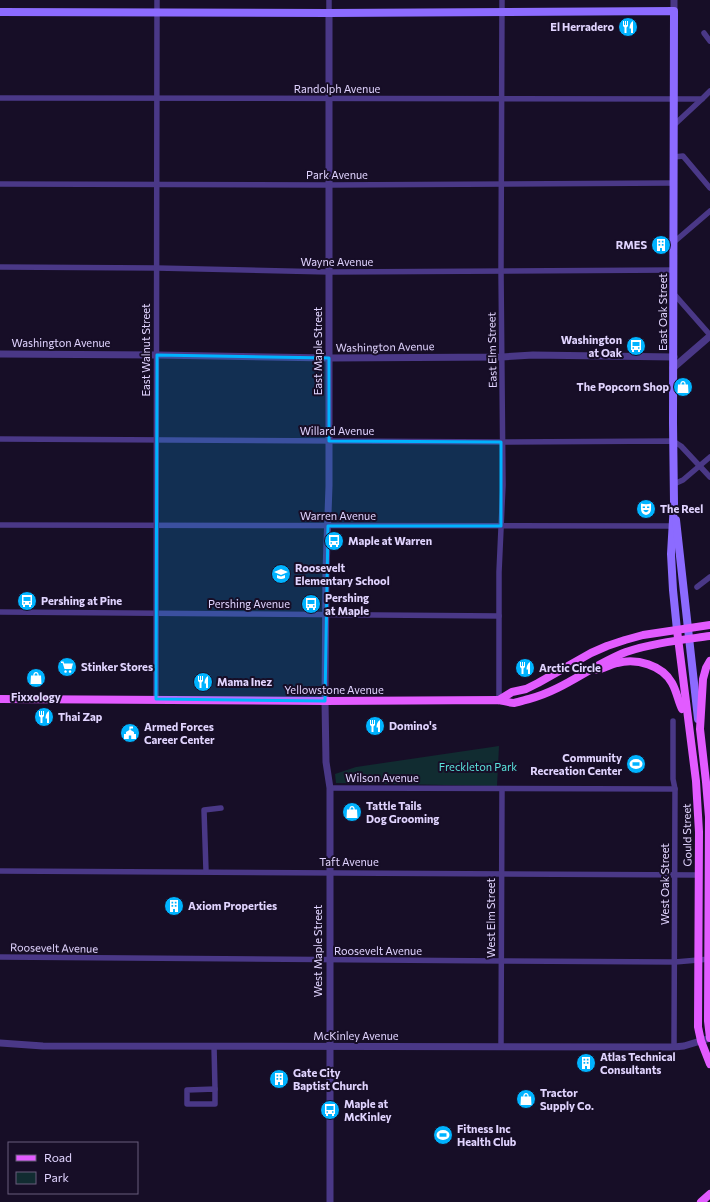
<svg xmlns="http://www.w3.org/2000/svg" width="710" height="1202" font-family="Commissioner,sans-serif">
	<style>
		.green { fill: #112c31 }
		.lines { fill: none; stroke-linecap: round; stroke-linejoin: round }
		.minor { stroke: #4a3887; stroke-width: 5.5 }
		.tertiary { stroke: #4a3887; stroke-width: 7 }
		.secondary { stroke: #8c6bff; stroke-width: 8 }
		.primary { stroke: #e25bff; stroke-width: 8 }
		.marked { fill: #00b3ff; fill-opacity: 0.2; stroke: #00b3ff; stroke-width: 3; stroke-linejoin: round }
		.labels { text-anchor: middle; stroke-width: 4; stroke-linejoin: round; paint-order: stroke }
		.poi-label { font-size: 11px; font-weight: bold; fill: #e1d4ff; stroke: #170e27; text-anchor: start }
		.street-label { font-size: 11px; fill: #e1d4ff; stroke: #170e27 }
		.park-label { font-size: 11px; fill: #5be4dd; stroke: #170e27 }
	</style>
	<rect width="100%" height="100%" fill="#170e27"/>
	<path class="green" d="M 499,746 L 497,786 L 336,783 L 335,774 L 356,767 Z"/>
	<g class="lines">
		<g class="minor">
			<path d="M 329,13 L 329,0"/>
			<path d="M 704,33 L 710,41"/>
			<path d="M 0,98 L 702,99 L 710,91"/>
			<path d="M 674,125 L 702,99"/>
			<path d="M 674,157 L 683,156 L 710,188"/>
			<path d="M 0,184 L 329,185 L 674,183"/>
			<path d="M 674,242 L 710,211"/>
			<path d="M 0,267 L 157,268 L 329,272 L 674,270"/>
			<path d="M 674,294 L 710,335"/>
			<path d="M 0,439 L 501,442 L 673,441 L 681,446 L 710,477"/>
			<path d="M 674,484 L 683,480 L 710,457"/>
			<path d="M 0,525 L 676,526"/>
			<path d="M 697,587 L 710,577"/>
			<path d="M 0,612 C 166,614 333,614 499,616"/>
			<path d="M 156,699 L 157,0"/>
			<path d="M 499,700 L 499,572 L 503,485 L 501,271 L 502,0"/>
			<path d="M 673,721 L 673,779 L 675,789 L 674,1047"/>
			<path d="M 330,788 L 675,789"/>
			<path d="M 0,871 L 698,875"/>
			<path d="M 206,871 L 204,810 L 221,808"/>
			<path d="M 0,957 L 502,961 L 675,962 L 710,959"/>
			<path d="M 214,1046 L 215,1089"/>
			<path d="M 501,1047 L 502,789"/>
			<path d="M 215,1089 L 215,1104 L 187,1104 L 187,1090 Z"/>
		</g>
		<g class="tertiary">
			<path d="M 674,0 L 674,11"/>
			<path d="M 329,13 L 329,486 L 326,570 L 325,701 L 326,762 L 330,788 L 330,1202"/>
			<path d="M 0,354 L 157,355 L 329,358 L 502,357 L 533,355 L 674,357"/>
			<path d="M 673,368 L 710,336"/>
			<path d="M 0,1043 L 43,1046 L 674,1047 L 684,1046 L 710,1038"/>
		</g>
		<g class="secondary">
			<path d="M 0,12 L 329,13 L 674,11 L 673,423 L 674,503 L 671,554 L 673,590 L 677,630"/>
			<path d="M 676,520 L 698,719"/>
		</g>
		<g class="primary">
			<path d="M 677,630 L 696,781 L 699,832 L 698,1027 L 701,1041 L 710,1064"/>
			<path d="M 710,661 L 706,668 L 703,679 L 700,729 L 706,782 L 709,817 L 708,1021 L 710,1038"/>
			<path d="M 597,670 C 604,668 610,665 617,663 C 637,658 662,665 672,683 C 677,692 678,701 682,709"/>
			<path d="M 0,699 L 325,701 L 499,700 C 504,701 510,703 514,703 C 519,702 525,700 529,699 C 564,690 592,665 626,652 C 652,643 682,640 710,636"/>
			<path d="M 499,700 L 512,692 L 526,689 L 538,683 L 591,653 L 607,646 L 625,640 L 643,635 L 710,625"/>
			<path d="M 701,1202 L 710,1194"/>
		</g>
	</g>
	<path class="marked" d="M 157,355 L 329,358 L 329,441 L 501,442 L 501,526 L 328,526 L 325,701 L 156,699 Z"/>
	<defs>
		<g id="restaurant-disc" transform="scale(1)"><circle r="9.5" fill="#00b3ff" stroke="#170e27"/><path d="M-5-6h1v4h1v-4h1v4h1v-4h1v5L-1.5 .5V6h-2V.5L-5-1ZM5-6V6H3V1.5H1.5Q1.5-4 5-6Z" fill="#fff"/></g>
		<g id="building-disc" transform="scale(1)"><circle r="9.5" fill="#00b3ff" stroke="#170e27"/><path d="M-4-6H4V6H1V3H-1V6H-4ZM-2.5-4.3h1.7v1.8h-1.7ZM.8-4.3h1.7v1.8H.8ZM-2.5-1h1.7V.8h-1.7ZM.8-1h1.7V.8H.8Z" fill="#fff"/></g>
		<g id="bus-disc" transform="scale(1)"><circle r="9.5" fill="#00b3ff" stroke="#170e27"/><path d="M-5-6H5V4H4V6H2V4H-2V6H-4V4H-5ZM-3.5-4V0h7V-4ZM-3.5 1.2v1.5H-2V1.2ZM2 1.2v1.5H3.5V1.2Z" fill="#fff"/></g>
		<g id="shop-disc" transform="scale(1)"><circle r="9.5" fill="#00b3ff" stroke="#170e27"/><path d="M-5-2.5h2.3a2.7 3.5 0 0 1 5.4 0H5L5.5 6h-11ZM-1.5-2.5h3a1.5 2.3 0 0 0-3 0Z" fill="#fff"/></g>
		<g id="theatre-disc" transform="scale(1)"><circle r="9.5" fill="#00b3ff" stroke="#170e27"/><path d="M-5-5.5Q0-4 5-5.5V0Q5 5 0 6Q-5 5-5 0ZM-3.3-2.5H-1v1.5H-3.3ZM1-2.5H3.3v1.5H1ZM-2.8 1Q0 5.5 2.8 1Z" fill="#fff"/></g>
		<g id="school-disc" transform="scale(1)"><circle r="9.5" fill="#00b3ff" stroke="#170e27"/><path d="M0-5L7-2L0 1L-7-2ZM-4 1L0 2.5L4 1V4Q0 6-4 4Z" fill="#fff"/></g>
		<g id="supermarket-disc" transform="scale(1)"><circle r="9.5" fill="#00b3ff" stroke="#170e27"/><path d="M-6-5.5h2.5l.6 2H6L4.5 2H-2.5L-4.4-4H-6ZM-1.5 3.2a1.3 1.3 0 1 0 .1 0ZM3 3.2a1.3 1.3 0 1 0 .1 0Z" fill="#fff"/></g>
		<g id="civic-disc" transform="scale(1)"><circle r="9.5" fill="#00b3ff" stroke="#170e27"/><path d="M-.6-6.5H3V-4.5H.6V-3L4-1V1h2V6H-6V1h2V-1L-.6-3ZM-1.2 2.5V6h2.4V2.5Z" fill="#fff"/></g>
		<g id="stadium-disc" transform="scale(1)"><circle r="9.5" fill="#00b3ff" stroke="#170e27"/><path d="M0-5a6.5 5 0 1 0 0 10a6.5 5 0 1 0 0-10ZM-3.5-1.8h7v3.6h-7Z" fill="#fff"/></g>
	</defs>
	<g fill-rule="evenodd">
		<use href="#restaurant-disc" x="628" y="27"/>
		<use href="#building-disc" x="661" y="245"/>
		<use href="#bus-disc" x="636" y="346"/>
		<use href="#shop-disc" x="683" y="387"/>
		<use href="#theatre-disc" x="646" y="509"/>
		<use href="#bus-disc" x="334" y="541"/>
		<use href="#school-disc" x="281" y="574"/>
		<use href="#bus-disc" x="27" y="601"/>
		<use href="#bus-disc" x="311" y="604"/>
		<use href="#supermarket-disc" x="67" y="667"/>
		<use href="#restaurant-disc" x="525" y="668"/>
		<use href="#shop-disc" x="36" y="678"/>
		<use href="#restaurant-disc" x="203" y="682"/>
		<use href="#restaurant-disc" x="44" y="717"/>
		<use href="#restaurant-disc" x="375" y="726"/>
		<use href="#civic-disc" x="130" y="733"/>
		<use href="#stadium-disc" x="636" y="764"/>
		<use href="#shop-disc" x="352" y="812"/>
		<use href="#building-disc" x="174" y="906"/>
		<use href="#building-disc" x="586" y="1063"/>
		<use href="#building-disc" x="279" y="1079"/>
		<use href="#shop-disc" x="526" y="1099"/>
		<use href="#bus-disc" x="330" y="1110"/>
		<use href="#stadium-disc" x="443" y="1135"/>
	</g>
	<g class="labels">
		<g class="poi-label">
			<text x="614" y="31" text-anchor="end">El Herradero</text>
			<text x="647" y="249" text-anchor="end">RMES</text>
			<text x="622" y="344" text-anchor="end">Washington<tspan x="622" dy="13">at Oak</tspan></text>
			<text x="669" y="391" text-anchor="end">The Popcorn Shop</text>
			<text x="660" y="513">The Reel</text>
			<text x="348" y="545">Maple at Warren</text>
			<text x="295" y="572">Roosevelt<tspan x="295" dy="13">Elementary School</tspan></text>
			<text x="325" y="602">Pershing<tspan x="325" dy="13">at Maple</tspan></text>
			<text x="41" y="605">Pershing at Pine</text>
			<text x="81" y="671">Stinker Stores</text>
			<text x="539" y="672">Arctic Circle</text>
			<text x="217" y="686">Mama Inez</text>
			<text x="36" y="701" text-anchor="middle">Fixxology</text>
			<text x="58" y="721">Thai Zap</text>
			<text x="389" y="730">Domino's</text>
			<text x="144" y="731">Armed Forces<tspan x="144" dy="13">Career Center</tspan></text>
			<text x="622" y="762" text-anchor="end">Community<tspan x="622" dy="13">Recreation Center</tspan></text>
			<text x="366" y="810">Tattle Tails<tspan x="366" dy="13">Dog Grooming</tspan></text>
			<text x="188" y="910">Axiom Properties</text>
			<text x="600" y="1061">Atlas Technical<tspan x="600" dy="13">Consultants</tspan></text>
			<text x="293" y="1077">Gate City<tspan x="293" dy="13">Baptist Church</tspan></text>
			<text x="540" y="1097">Tractor<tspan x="540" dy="13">Supply Co.</tspan></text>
			<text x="344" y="1108">Maple at<tspan x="344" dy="13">McKinley</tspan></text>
			<text x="457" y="1133">Fitness Inc<tspan x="457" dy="13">Health Club</tspan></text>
		</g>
		<g class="street-label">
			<text x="337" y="93">Randolph Avenue</text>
			<text x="337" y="179">Park Avenue</text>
			<text x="337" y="266">Wayne Avenue</text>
			<text transform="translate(663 312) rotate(-90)" y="4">East Oak Street</text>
			<text x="61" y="347">Washington Avenue</text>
			<text transform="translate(385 347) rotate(-1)" y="4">Washington Avenue</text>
			<text transform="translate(146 350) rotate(-90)" y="4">East Walnut Street</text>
			<text transform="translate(492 350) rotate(-91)" y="4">East Elm Street</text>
			<text transform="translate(318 351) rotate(-90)" y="4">East Maple Street</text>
			<text x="337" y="435">Willard Avenue</text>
			<text x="338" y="520">Warren Avenue</text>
			<text x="249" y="608">Pershing Avenue</text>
			<text x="334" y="694">Yellowstone Avenue</text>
			<text x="382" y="782">Wilson Avenue</text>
			<text transform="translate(687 835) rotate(-91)" y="4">Gould Street</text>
			<text x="349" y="866">Taft Avenue</text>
			<text transform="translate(665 884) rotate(-90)" y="4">West Oak Street</text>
			<text transform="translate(491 918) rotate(-90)" y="4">West Elm Street</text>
			<text transform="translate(54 948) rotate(1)" y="4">Roosevelt Avenue</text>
			<text transform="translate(318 951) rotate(-90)" y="4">West Maple Street</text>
			<text x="378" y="955">Roosevelt Avenue</text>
			<text x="356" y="1040">McKinley Avenue</text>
		</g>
		<g class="park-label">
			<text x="478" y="771">Freckleton Park</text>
		</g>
	</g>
	<rect x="8" y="1142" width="130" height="52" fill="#170e27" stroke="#685d7d"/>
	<rect x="16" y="1155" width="20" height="6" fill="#e25bff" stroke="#685d7d"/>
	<text x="44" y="1162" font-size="12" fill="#e1d4ff">Road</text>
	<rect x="16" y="1172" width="20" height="12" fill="#112c31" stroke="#685d7d"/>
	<text x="44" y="1182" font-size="12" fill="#e1d4ff">Park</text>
</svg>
